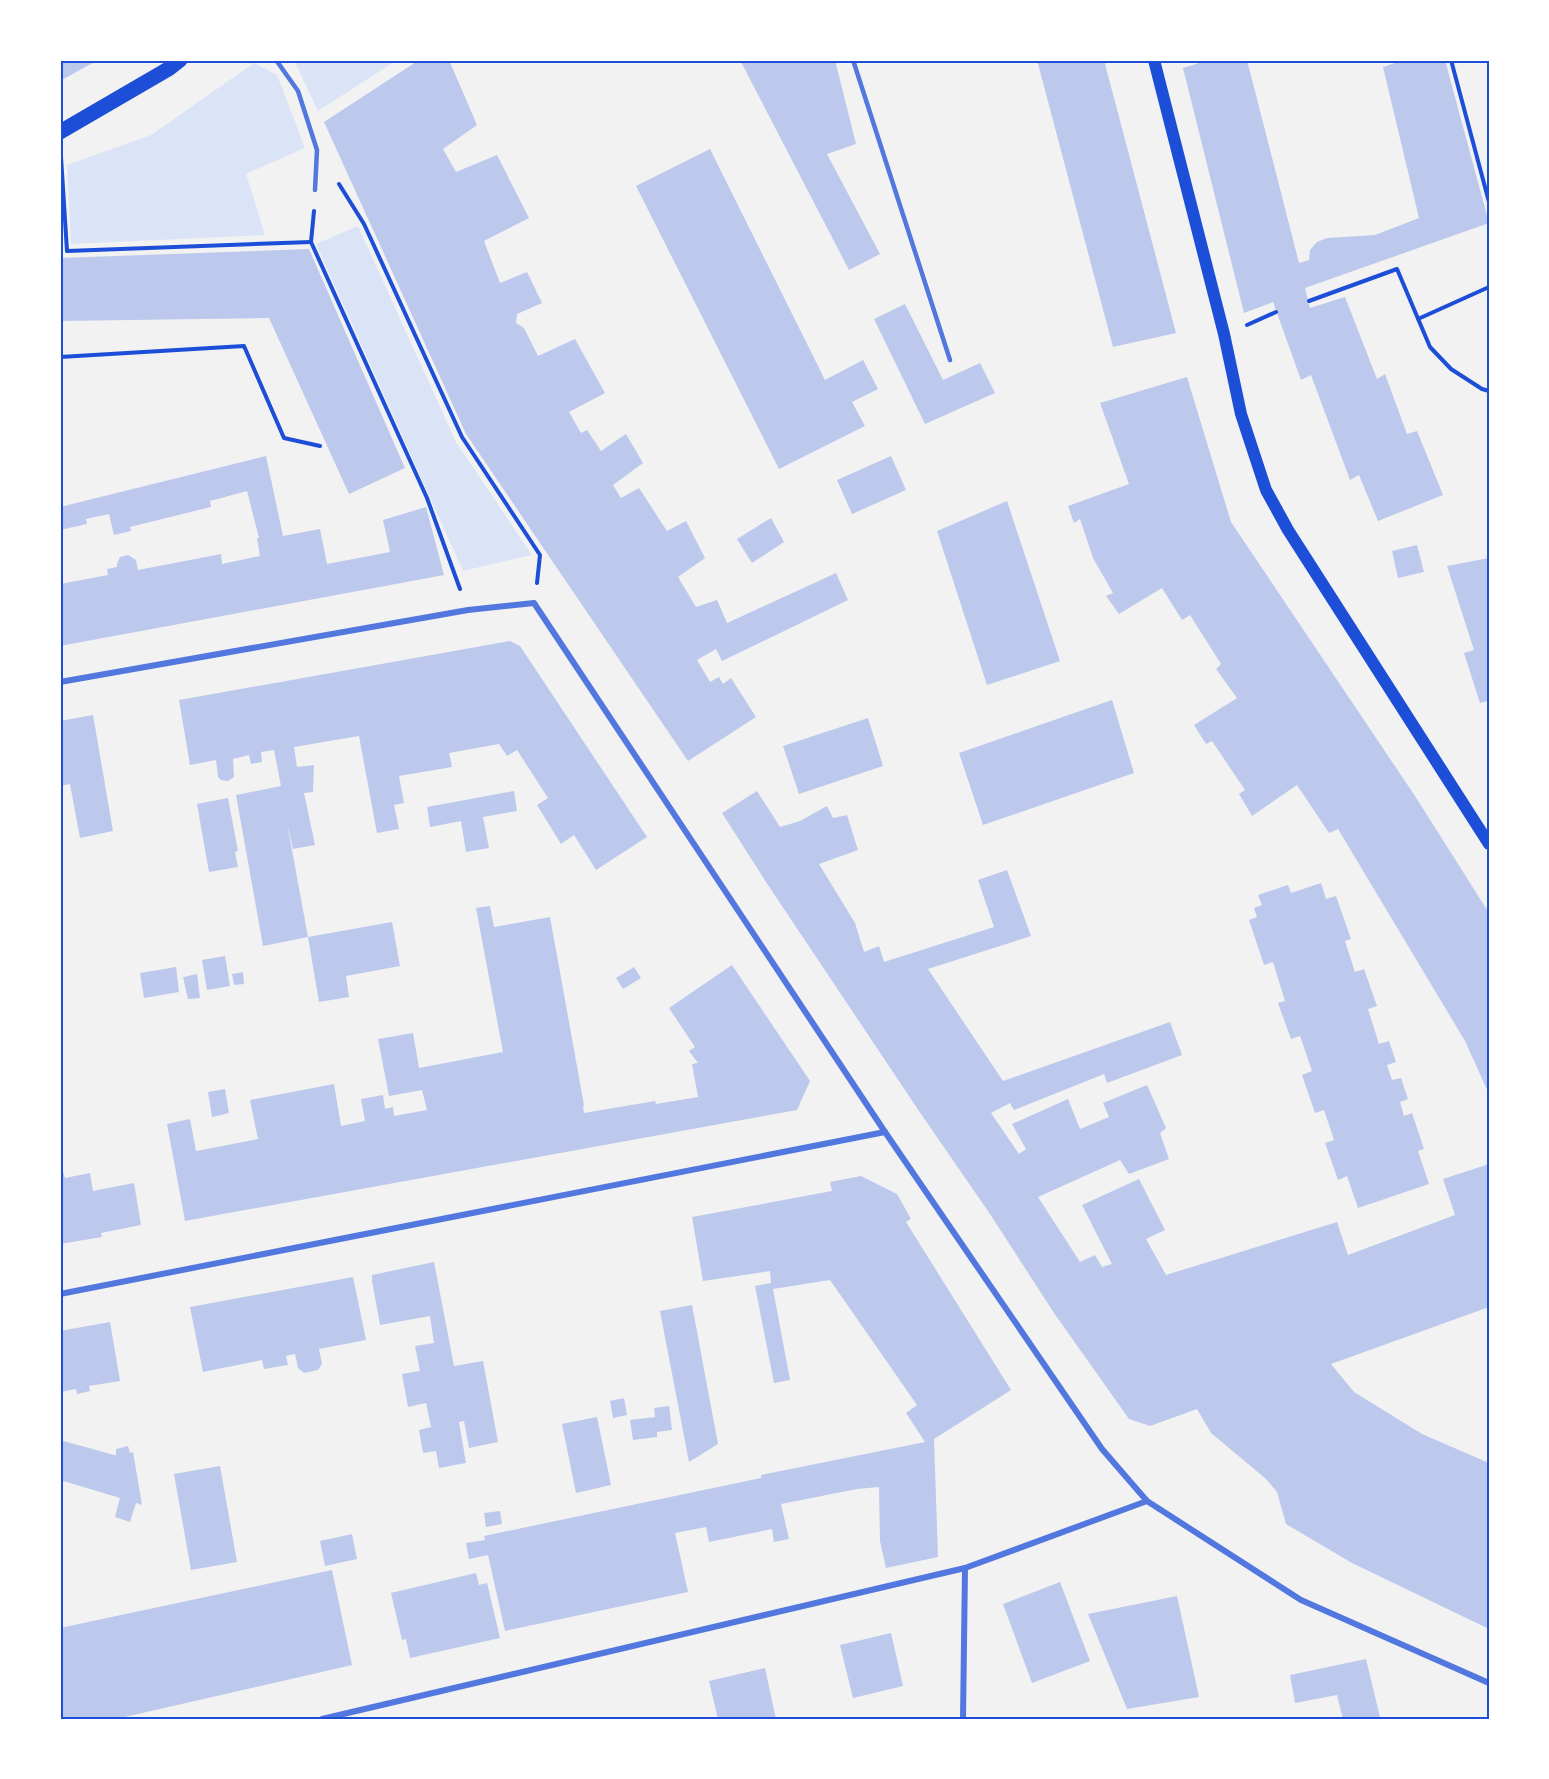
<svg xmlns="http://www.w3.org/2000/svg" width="1549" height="1779" font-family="'Open Sans',sans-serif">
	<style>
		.green { fill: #dbe4f7 }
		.building { fill: #bdc9ec }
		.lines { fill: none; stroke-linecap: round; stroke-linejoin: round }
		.path { stroke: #1d4ed8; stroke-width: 4 }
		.service { stroke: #5277de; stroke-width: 4.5 }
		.minor { stroke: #5277de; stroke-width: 6 }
		.secondary { stroke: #1d4ed8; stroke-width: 12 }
		.primary { stroke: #1d4ed8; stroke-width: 15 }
		.neatline { fill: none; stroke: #1d4ed8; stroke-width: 2 }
	</style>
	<rect width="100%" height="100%" fill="#f2f2f2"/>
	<g class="green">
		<path d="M 294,60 L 397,60 L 318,111 Z"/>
		<path d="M 254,63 L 277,75 L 305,148 L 246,174 L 265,235 L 71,244 L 67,165 L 151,135 Z"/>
		<path d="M 358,226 L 456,442 L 532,555 L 463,571 L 316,244 Z"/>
	</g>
	<g class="building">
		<path d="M 60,60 L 98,60 L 60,81 Z"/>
		<path d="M 419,60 L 449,60 L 477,125 L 443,149 L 456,172 L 497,155 L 529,218 L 484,241 L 500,283 L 527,272 L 542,303 L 517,314 L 516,323 L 524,328 L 538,356 L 575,339 L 605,393 L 569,412 L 581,433 L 587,430 L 601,451 L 626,434 L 643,463 L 613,485 L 621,498 L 639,488 L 667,531 L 686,521 L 705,558 L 678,577 L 696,607 L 717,600 L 727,623 L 836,573 L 848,600 L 722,661 L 716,649 L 697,660 L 710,682 L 719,677 L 723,684 L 731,678 L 756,717 L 688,761 L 466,434 L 324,122 Z"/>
		<path d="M 740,60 L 835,60 L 856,144 L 827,154 L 880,254 L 849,270 Z"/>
		<path d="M 1037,60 L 1104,60 L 1176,333 L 1113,347 Z"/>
		<path d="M 1209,60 L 1247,60 L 1299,263 L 1309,260 L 1310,250 L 1317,242 L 1327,238 L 1375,235 L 1419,218 L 1383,67 L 1404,60 L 1445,60 L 1489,223 L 1305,288 L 1310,308 L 1345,297 L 1377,379 L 1385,374 L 1407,434 L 1417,431 L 1443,495 L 1378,521 L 1359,475 L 1350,480 L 1311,375 L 1301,380 L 1273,302 L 1244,313 L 1183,68 Z"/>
		<path d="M 710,149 L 825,380 L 863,360 L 878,389 L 852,402 L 865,426 L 779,469 L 636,186 Z"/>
		<path d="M 309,249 L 405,468 L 349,494 L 269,318 L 60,321 L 60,258 Z"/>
		<path d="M 905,304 L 943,380 L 980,363 L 995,393 L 925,424 L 874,319 Z"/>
		<path d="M 1187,377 L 1231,522 L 1415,796 L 1489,913 L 1489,1094 L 1465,1041 L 1338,829 L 1329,833 L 1297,785 L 1252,816 L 1239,794 L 1245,790 L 1212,741 L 1206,744 L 1194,725 L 1237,698 L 1216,669 L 1221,664 L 1190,615 L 1182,620 L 1162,588 L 1119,614 L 1106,596 L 1113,593 L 1093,558 L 1080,519 L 1074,523 L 1068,506 L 1129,484 L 1100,403 Z"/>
		<path d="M 266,456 L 283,536 L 320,529 L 327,564 L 390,552 L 383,520 L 426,507 L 444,575 L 60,646 L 60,584 L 108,575 L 107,569 L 117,567 L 117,564 L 120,557 L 128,555 L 136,560 L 138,570 L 221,554 L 222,564 L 260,556 L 257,538 L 259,538 L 247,491 L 210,501 L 211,507 L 130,527 L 131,531 L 114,535 L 109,514 L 86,519 L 87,524 L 60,530 L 60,507 Z"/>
		<path d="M 891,456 L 906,490 L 852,514 L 837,480 Z"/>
		<path d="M 1007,501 L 1060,661 L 987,685 L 937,531 Z"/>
		<path d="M 771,518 L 784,542 L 752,563 L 737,539 Z"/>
		<path d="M 1417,545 L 1424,572 L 1398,578 L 1392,551 Z"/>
		<path d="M 1489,558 L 1489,706 L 1487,701 L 1480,703 L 1464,653 L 1474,650 L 1447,566 Z"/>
		<path d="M 510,641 L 520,646 L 647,837 L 596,870 L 574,835 L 561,844 L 537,805 L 548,798 L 517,750 L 507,756 L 499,744 L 449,753 L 452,767 L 399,776 L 404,803 L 394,805 L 399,829 L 377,833 L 359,736 L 294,747 L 297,767 L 314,765 L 313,792 L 304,793 L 315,845 L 293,849 L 287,823 L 308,937 L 263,946 L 236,795 L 281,786 L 274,750 L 261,752 L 262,762 L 251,764 L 249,755 L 233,759 L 234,777 L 228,781 L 221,780 L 218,777 L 216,760 L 190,765 L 179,700 Z"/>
		<path d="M 1112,700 L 1134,773 L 983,825 L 959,753 Z"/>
		<path d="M 93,715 L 113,831 L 80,838 L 70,784 L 60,786 L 60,721 Z"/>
		<path d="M 868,718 L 883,766 L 799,794 L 783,746 Z"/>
		<path d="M 514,791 L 517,811 L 483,817 L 489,848 L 466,852 L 461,821 L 430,827 L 427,807 Z"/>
		<path d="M 757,791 L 780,827 L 800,821 L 827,806 L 833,818 L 847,815 L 858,850 L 819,864 L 855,923 L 864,952 L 879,946 L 884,962 L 994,927 L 978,880 L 1007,870 L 1031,936 L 928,969 L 1003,1081 L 1170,1022 L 1182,1055 L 1107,1083 L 1104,1074 L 1014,1110 L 1010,1103 L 991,1113 L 1019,1154 L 1026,1149 L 1012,1124 L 1068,1099 L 1080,1129 L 1109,1117 L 1103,1103 L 1147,1085 L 1166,1128 L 1160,1133 L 1169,1159 L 1129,1174 L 1120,1160 L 1038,1197 L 1080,1262 L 1095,1255 L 1102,1267 L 1112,1264 L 1082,1205 L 1139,1179 L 1165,1230 L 1146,1239 L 1166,1275 L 1337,1222 L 1348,1255 L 1455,1215 L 1443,1179 L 1489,1164 L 1489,1307 L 1331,1364 L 1354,1392 L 1422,1434 L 1489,1463 L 1489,1629 L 1352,1563 L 1286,1524 L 1277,1492 L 1266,1479 L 1211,1433 L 1197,1409 L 1150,1426 L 1129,1419 L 1054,1313 L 990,1214 L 921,1114 L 766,882 L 722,813 Z"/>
		<path d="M 228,798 L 238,851 L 235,852 L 238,867 L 209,872 L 197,804 Z"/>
		<path d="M 1321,883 L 1326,899 L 1336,896 L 1351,939 L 1345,941 L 1355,972 L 1364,969 L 1377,1006 L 1368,1009 L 1379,1044 L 1389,1041 L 1396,1062 L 1387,1065 L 1392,1080 L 1401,1078 L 1408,1099 L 1400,1102 L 1404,1116 L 1412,1113 L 1424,1149 L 1418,1151 L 1429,1184 L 1358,1208 L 1347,1176 L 1338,1180 L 1325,1143 L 1334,1140 L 1324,1110 L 1315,1113 L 1302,1075 L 1312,1071 L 1300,1036 L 1291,1039 L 1278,1003 L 1285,1001 L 1273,962 L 1264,965 L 1249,920 L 1257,917 L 1254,908 L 1262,905 L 1258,895 L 1288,885 L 1291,893 Z"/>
		<path d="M 490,906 L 494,927 L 550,917 L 584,1105 L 583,1106 L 584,1113 L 655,1101 L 656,1104 L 698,1097 L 692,1064 L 698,1063 L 689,1051 L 695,1047 L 669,1008 L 732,965 L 810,1081 L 797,1110 L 185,1221 L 167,1124 L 190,1119 L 196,1151 L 258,1139 L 250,1100 L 334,1084 L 341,1126 L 365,1121 L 361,1099 L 383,1095 L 385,1109 L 393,1107 L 394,1116 L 427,1110 L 422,1090 L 389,1096 L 378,1039 L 413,1033 L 419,1068 L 503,1052 L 476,908 Z"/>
		<path d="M 392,922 L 400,966 L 346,976 L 349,997 L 319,1002 L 308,937 Z"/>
		<path d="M 225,956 L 230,986 L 207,990 L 202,960 Z"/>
		<path d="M 176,967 L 179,992 L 144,998 L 140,973 Z"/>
		<path d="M 634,967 L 641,978 L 623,989 L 616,978 Z"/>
		<path d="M 243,972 L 244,984 L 234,985 L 232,974 Z"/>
		<path d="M 197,974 L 200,998 L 188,999 L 183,977 Z"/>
		<path d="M 225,1089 L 229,1113 L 212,1117 L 208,1092 Z"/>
		<path d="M 60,1162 L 65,1178 L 90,1173 L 93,1191 L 134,1183 L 141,1225 L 101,1233 L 102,1237 L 60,1244 Z"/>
		<path d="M 861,1176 L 897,1194 L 911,1219 L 906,1222 L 1011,1390 L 934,1439 L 938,1557 L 886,1568 L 880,1541 L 879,1487 L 857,1489 L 781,1504 L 789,1539 L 774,1542 L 772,1529 L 709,1542 L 706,1527 L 675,1533 L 688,1592 L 505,1631 L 488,1555 L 469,1559 L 466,1543 L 485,1540 L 484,1536 L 761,1478 L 761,1475 L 925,1442 L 906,1413 L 917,1405 L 830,1280 L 773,1289 L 790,1380 L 774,1383 L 755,1286 L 771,1283 L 770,1271 L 703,1281 L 692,1217 L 832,1191 L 830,1182 Z"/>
		<path d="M 434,1262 L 454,1366 L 483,1361 L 498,1442 L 469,1448 L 464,1421 L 459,1422 L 466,1463 L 439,1468 L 436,1451 L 423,1453 L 419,1430 L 431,1427 L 426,1403 L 408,1407 L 402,1374 L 420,1371 L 415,1346 L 434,1343 L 430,1316 L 380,1325 L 372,1281 L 372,1275 Z"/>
		<path d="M 353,1277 L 366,1340 L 319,1349 L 322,1364 L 318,1370 L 304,1373 L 298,1368 L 295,1354 L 286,1356 L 288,1365 L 264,1369 L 262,1360 L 203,1372 L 190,1307 Z"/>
		<path d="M 692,1305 L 718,1444 L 689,1462 L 660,1311 Z"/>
		<path d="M 110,1322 L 120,1381 L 89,1386 L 90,1391 L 77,1394 L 76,1389 L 60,1392 L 60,1331 Z"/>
		<path d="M 624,1398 L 627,1415 L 613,1418 L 610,1401 Z"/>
		<path d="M 669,1406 L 672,1430 L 657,1432 L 657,1437 L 633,1440 L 630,1420 L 655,1417 L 654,1408 Z"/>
		<path d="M 597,1417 L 611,1485 L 576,1493 L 562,1424 Z"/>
		<path d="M 60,1440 L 114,1455 L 116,1455 L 116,1449 L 128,1446 L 130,1453 L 133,1452 L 142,1505 L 136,1503 L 130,1522 L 115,1517 L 120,1498 L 60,1480 Z"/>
		<path d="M 220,1466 L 237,1562 L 191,1570 L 174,1474 Z"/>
		<path d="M 500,1511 L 502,1524 L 486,1527 L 484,1513 Z"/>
		<path d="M 352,1534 L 357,1559 L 325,1566 L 320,1541 Z"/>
		<path d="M 332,1570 L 352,1665 L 116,1719 L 60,1719 L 60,1628 Z"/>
		<path d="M 476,1573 L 479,1585 L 487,1583 L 500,1638 L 410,1658 L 406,1639 L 402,1640 L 391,1593 Z"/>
		<path d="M 1060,1582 L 1090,1661 L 1032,1683 L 1003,1604 Z"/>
		<path d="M 1177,1596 L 1199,1697 L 1127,1709 L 1088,1614 Z"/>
		<path d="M 891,1633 L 903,1686 L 853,1698 L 840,1645 Z"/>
		<path d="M 1366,1659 L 1380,1717 L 1371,1719 L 1343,1719 L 1337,1695 L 1295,1703 L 1290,1675 Z"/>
		<path d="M 765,1668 L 776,1719 L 718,1719 L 709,1681 Z"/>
	</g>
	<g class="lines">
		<g class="path">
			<path d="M 1451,60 L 1489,202"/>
			<path d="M 61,157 L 67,251 L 311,242"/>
			<path d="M 339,184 L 364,224 L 462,437 L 540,555 L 537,583"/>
			<path d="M 314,211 L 311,242 L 427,498 L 460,589"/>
			<path d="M 1309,301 L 1397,269 L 1430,347 L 1451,369 L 1482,389 L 1489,391"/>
			<path d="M 1418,319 L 1489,287"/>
			<path d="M 1247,325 L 1276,312"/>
			<path d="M 60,357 L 244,346 L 284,438 L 320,446"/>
		</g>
		<g class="service">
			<path d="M 276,60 L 298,91 L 317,150 L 315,190"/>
			<path d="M 853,60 L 950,360"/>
		</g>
		<g class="minor">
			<path d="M 60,682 L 468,610 L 534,603 L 885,1132 L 1102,1449 L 1147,1501 L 1301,1600 L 1489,1683"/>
			<path d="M 60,1294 L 885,1132"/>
			<path d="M 322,1719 L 965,1568 L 1147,1501"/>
			<path d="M 963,1719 L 965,1568"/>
		</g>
		<path class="secondary" d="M 1154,60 L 1224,334 L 1241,414 L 1266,490 L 1288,530 L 1489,844"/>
		<path class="primary" d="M 60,132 L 170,68 L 180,60"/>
	</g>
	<rect width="1549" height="1779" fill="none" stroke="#ffffff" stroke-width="123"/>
	<rect x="62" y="62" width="1426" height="1656" class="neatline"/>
</svg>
